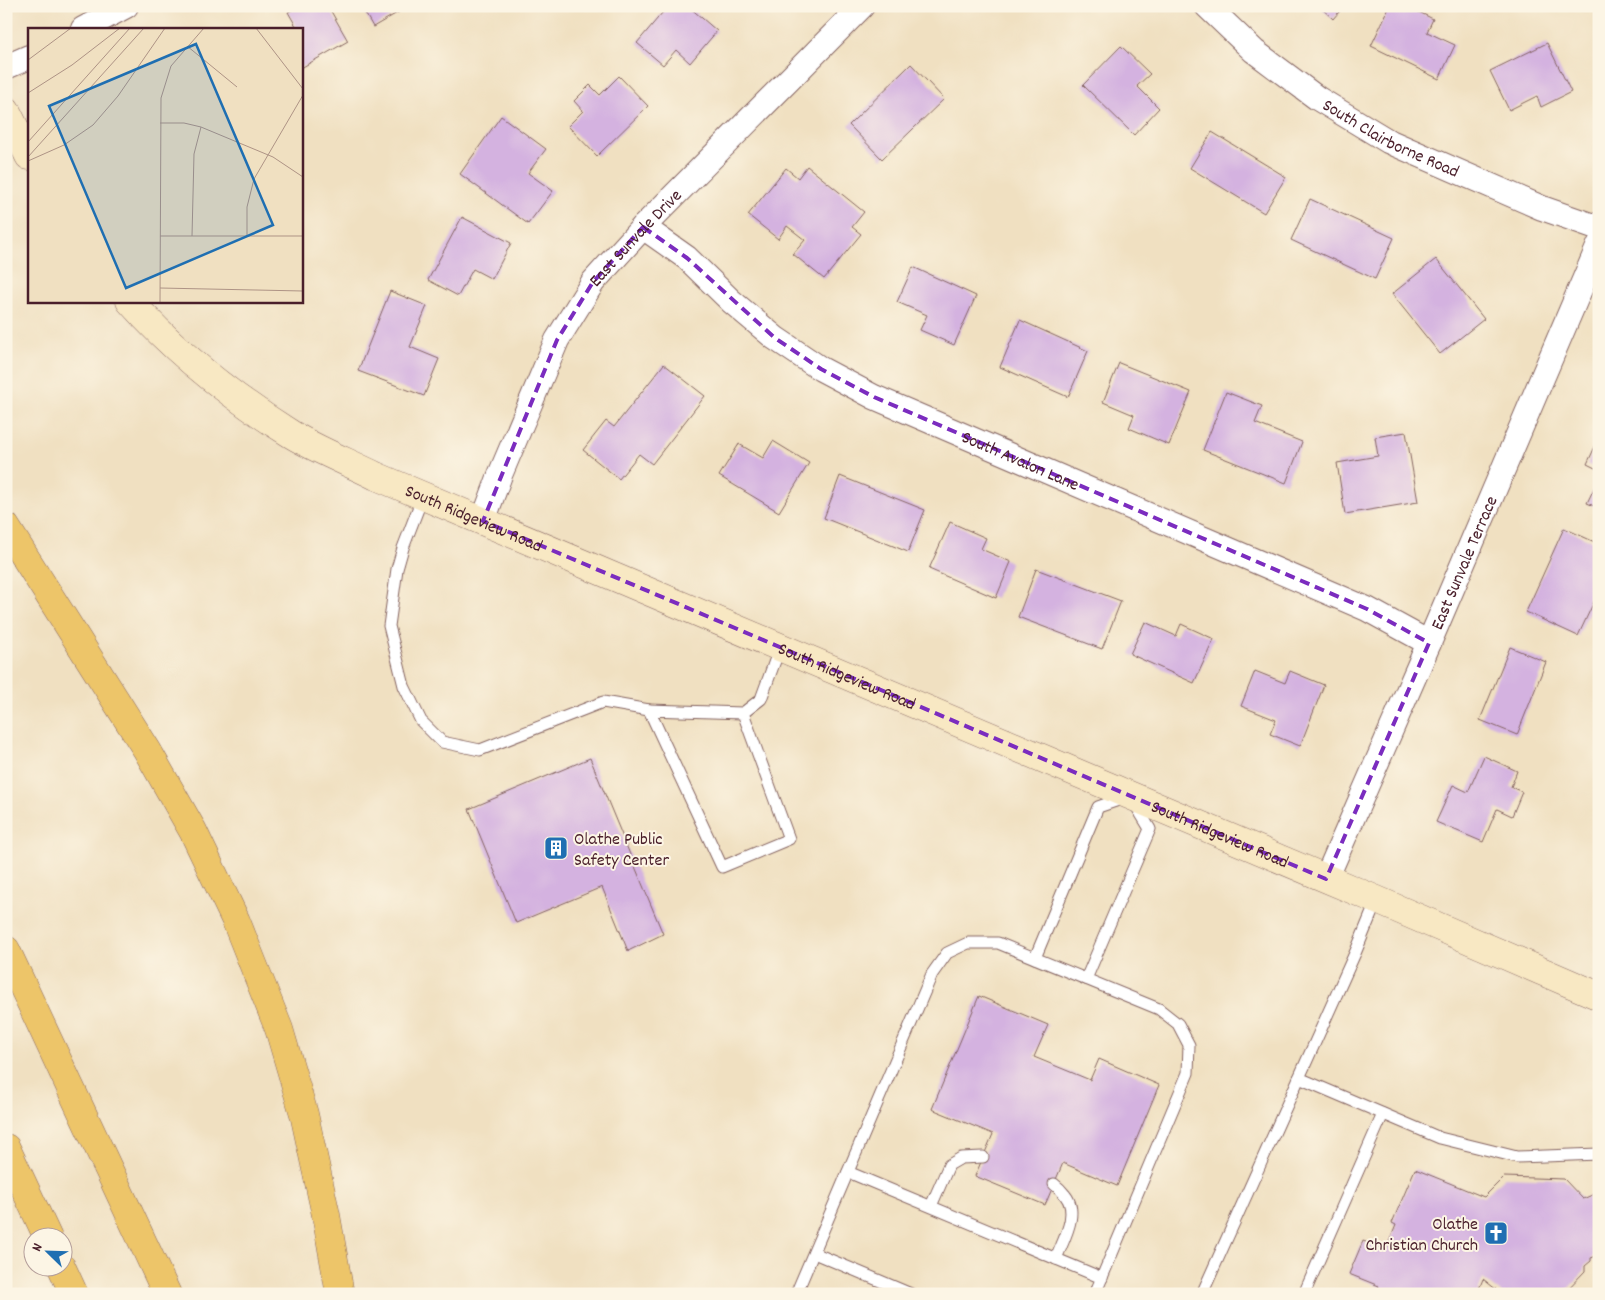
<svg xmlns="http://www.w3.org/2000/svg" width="1605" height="1300" font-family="Dekko,sans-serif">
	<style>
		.building { fill: #d4b2e0 }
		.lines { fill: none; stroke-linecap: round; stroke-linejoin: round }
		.service-casing { stroke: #846360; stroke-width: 13 }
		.minor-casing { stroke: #846360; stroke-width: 26 }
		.secondary-casing { stroke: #846360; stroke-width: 29 }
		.motorway-casing { stroke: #846360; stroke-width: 29 }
		.service { stroke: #fff; stroke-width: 11 }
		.minor { stroke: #fff; stroke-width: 24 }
		.secondary { stroke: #f8e8c3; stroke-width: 28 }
		.motorway { stroke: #edc569; stroke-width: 28 }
		.marked { fill: none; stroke: #7b2cbf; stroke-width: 4; stroke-dasharray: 10 6; stroke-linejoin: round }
		.labels { text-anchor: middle; stroke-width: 4; stroke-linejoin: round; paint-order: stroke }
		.street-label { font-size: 18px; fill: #4a1f2b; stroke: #fcf5e5 }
		.poi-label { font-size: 18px; fill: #4a1f2b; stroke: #fcf5e5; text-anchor: start }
		.inset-road { fill: none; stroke: #ae9385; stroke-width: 1 }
		.view { fill: #1f6fb2; fill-opacity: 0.15; stroke: #1f6fb2; stroke-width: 2.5 }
		.inset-edge { fill: none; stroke: #4a1f2b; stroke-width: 2.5 }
	</style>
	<rect width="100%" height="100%" fill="#fcf5e5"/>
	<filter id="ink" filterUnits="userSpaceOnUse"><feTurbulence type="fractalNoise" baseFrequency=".02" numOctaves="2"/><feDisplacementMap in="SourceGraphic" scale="10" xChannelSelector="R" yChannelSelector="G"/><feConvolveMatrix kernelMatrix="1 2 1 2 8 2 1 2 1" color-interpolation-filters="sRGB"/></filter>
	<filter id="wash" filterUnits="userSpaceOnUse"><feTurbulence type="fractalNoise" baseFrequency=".0096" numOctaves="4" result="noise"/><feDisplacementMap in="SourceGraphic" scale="20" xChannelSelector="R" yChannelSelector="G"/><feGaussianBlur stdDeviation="1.12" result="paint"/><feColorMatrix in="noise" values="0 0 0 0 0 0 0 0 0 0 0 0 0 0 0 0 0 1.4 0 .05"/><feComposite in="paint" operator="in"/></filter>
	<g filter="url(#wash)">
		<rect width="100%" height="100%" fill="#f0e0c1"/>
		<g id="blocks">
			<g class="building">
				<path d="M 299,6 L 328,6 L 348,41 L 301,68 L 301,29 L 291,29 L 296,26 L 288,12 Z"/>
				<path d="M 361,6 L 409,6 L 373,27 Z"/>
				<path d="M 668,6 L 688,6 L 717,31 L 690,63 L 676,50 L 663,65 L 637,43 Z"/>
				<path d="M 1319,6 L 1344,6 L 1333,19 Z"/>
				<path d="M 1390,6 L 1407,6 L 1433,19 L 1427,32 L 1455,45 L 1439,79 L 1371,46 Z"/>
				<path d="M 1547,43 L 1571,92 L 1541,107 L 1537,96 L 1509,110 L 1490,71 Z"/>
				<path d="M 1121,46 L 1150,74 L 1137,86 L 1159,108 L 1134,135 L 1083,85 Z"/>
				<path d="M 911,64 L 944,99 L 882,159 L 849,125 Z"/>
				<path d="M 619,76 L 648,106 L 597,156 L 568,126 L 583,111 L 574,101 L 590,85 L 600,95 Z"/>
				<path d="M 501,116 L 546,149 L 528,173 L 553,191 L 528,224 L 460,174 Z"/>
				<path d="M 1212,132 L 1286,177 L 1264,213 L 1190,168 Z"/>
				<path d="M 807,166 L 864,212 L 852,227 L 861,234 L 824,279 L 793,254 L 805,240 L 787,226 L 778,239 L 748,215 L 786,168 L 798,178 Z"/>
				<path d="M 1310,199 L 1394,238 L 1375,279 L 1291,240 Z"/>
				<path d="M 462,217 L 511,243 L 492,279 L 473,269 L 458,296 L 428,280 Z"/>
				<path d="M 1436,259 L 1484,319 L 1440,354 L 1392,294 Z"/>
				<path d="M 913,267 L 976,296 L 954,345 L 920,330 L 927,315 L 897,302 Z"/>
				<path d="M 390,291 L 427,306 L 410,347 L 439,359 L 424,396 L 358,371 Z"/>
				<path d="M 1020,320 L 1088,351 L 1068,397 L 1000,367 Z"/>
				<path d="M 1119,363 L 1191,392 L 1169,445 L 1129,428 L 1134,415 L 1103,402 Z"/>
				<path d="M 664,364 L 705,396 L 652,464 L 639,454 L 619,479 L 583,450 L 606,421 L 614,427 Z"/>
				<path d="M 1226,392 L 1262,406 L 1255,423 L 1302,442 L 1286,483 L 1203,450 Z"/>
				<path d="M 1406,432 L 1418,502 L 1345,514 L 1337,463 L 1378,456 L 1375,437 Z"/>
				<path d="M 1599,438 L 1599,470 L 1587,464 Z"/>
				<path d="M 773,441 L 809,463 L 779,512 L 719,476 L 739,444 L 763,458 Z"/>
				<path d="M 840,476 L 925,510 L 908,552 L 824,518 Z"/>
				<path d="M 1599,478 L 1599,508 L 1587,503 Z"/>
				<path d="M 950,522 L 986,538 L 981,549 L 1011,562 L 996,598 L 929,569 Z"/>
				<path d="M 1564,528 L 1599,544 L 1599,591 L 1578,636 L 1526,612 Z"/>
				<path d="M 1036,569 L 1121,601 L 1102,649 L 1018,617 Z"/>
				<path d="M 1145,622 L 1176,636 L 1181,624 L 1214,639 L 1194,683 L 1130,654 Z"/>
				<path d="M 1510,647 L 1546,662 L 1517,735 L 1480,720 Z"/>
				<path d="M 1255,671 L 1285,683 L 1290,671 L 1324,685 L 1300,746 L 1270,734 L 1276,720 L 1241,706 Z"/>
				<path d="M 1484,756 L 1517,771 L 1511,787 L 1522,792 L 1512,816 L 1497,809 L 1483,842 L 1436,822 L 1453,785 L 1468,792 Z"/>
				<path d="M 590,758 L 663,934 L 628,951 L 602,887 L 516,923 L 469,809 Z"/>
				<path d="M 979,996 L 1048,1025 L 1034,1057 L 1090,1080 L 1099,1059 L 1159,1085 L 1117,1186 L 1063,1163 L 1045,1205 L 975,1176 L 993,1134 L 932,1109 Z"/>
				<path d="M 1415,1169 L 1484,1197 L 1504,1177 L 1564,1179 L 1583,1199 L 1599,1192 L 1599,1255 L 1591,1258 L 1591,1261 L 1585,1266 L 1585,1271 L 1563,1294 L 1502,1294 L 1483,1279 L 1477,1294 L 1375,1294 L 1379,1286 L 1349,1274 L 1363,1241 L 1386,1250 L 1396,1225 L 1392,1223 Z"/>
			</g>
		</g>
	</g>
	<g filter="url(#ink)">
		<use href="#blocks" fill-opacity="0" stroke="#846360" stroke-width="1"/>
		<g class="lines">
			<g class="service-casing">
				<g id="service">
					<path d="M 423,496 L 403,548 L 397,569 L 389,626 L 404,686 L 421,721 L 442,742 L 480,750 L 603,702 L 649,710"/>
					<path d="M 743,713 L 649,710 L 722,867 L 789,839 L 743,713 L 761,699 L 780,647"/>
					<path d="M 1035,958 L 1098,807 L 1130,796 L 1150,829 L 1086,979"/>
					<path d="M 1299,1078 L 1440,1138 L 1517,1157 L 1599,1154"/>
					<path d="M 848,1172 L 1102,1278"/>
					<path d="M 1054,1184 C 1058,1187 1062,1191 1065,1195 C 1080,1213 1063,1240 1056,1259"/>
					<path d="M 931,1206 L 949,1165 L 961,1158 L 983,1157"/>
					<path d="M 814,1253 L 911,1294"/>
					<path d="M 796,1294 L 932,974 L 947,953 L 968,943 L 998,943 L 1159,1009 L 1178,1024 L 1189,1045 L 1188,1073 L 1095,1294"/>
					<path d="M 1202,1294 L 1356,951 L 1377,900"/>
					<path d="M 1304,1294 L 1383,1114"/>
				</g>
			</g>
			<g class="minor-casing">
				<g id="minor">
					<path id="s1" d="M 1207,6 L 1254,51 L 1317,98 L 1388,141 L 1542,208 L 1599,228"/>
					<path d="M 83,29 L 126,6"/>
					<path d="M 6,67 L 29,57"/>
					<path id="s2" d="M 643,227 L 687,258 L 731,301 L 775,338 L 821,369 L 874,397 L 1367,609 L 1429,643"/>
					<path id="s3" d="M 483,521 L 500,475 L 557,340 L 593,282 L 643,227 L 862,6"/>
					<path id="s4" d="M 1326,879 L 1429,643 L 1599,245"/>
				</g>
			</g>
			<g class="secondary-casing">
				<g id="secondary">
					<path d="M 6,110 L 29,156"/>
					<path id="s5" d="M 130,301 C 176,353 232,397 291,434 C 317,450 348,462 376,476 L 1377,900 L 1599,996"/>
				</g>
			</g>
			<g class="motorway-casing">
				<g id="motorway">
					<path d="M 6,527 L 147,750 L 193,831 L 236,921 L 279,1029 L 304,1114 L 326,1215 L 340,1294"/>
					<path d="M 6,950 L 167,1294"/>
					<path d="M 6,1148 L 48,1238"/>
					<path d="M 62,1268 L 74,1294"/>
				</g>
			</g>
			<use href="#service" class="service"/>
			<use href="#minor" class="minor"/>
			<use href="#secondary" class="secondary"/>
			<use href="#motorway" class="motorway"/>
		</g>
	</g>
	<path class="marked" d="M 643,227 L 687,258 L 775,338 L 821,369 L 874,397 L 1367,609 L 1429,643 L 1326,879 L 483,521 L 557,340 L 593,282 Z"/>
	<defs>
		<g id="building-square" transform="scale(1.25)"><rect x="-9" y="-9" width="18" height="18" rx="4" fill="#1f6fb2" stroke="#fcf5e5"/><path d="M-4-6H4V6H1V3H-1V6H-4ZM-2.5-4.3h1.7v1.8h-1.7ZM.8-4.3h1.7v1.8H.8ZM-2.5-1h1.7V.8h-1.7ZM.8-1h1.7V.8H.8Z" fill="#fff"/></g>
		<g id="church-square" transform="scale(1.25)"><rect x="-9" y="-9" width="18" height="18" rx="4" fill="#1f6fb2" stroke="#fcf5e5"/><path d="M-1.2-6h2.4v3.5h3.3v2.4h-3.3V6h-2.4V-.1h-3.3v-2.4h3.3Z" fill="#fff"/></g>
	</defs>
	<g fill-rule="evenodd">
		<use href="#building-square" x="556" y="848"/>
		<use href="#church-square" x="1496" y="1233"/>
	</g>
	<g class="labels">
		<g class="street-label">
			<text dy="6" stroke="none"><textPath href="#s1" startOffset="228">South Clairborne Road</textPath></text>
			<text dy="6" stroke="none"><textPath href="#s3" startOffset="325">East Sunvale Drive</textPath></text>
			<text dy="6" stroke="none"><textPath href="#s2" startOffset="448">South Avalon Lane</textPath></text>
			<text dy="6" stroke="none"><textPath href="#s5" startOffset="411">South Ridgeview Road</textPath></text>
			<text dy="6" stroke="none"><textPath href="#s4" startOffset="345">East Sunvale Terrace</textPath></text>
			<text dy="6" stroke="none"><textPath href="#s5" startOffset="816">South Ridgeview Road</textPath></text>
			<text dy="6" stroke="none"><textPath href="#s5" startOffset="1221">South Ridgeview Road</textPath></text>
		</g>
		<g class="poi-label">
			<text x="574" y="844">Olathe Public<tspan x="574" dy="21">Safety Center</tspan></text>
			<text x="1478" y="1229" text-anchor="end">Olathe<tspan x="1478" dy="21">Christian Church</tspan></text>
		</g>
	</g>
	<g transform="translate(28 28)">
		<rect width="275" height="275" fill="#f0e0c1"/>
		<path class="inset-road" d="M 228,0 L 275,61M 159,18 L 209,59M 0,32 L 43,0M 0,65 L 44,37 L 92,0M 132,95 L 156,95 L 173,99 L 245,129 L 275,149M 0,114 L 102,0M 0,129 L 116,0M 0,133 L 36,117 L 65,97 L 90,68 L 137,0M 132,208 L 275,208M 164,208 L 166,126 L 173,99M 219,208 L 219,179 L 226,151 L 275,67M 132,260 L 275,263M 132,275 L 133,70 L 143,38 L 176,0"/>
		<path class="view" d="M 168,16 L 245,197 L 98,260 L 21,78 Z"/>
		<rect width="275" height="275" class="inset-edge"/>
	</g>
	<rect width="1605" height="1300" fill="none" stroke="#fcf5e5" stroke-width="25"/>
	<g transform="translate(48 1252) rotate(293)"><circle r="24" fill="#fcf5e5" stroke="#b59f9b"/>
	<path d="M0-4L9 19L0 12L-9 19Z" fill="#1f6fb2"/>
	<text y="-8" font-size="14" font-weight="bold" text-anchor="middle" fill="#4a1f2b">N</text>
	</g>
</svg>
